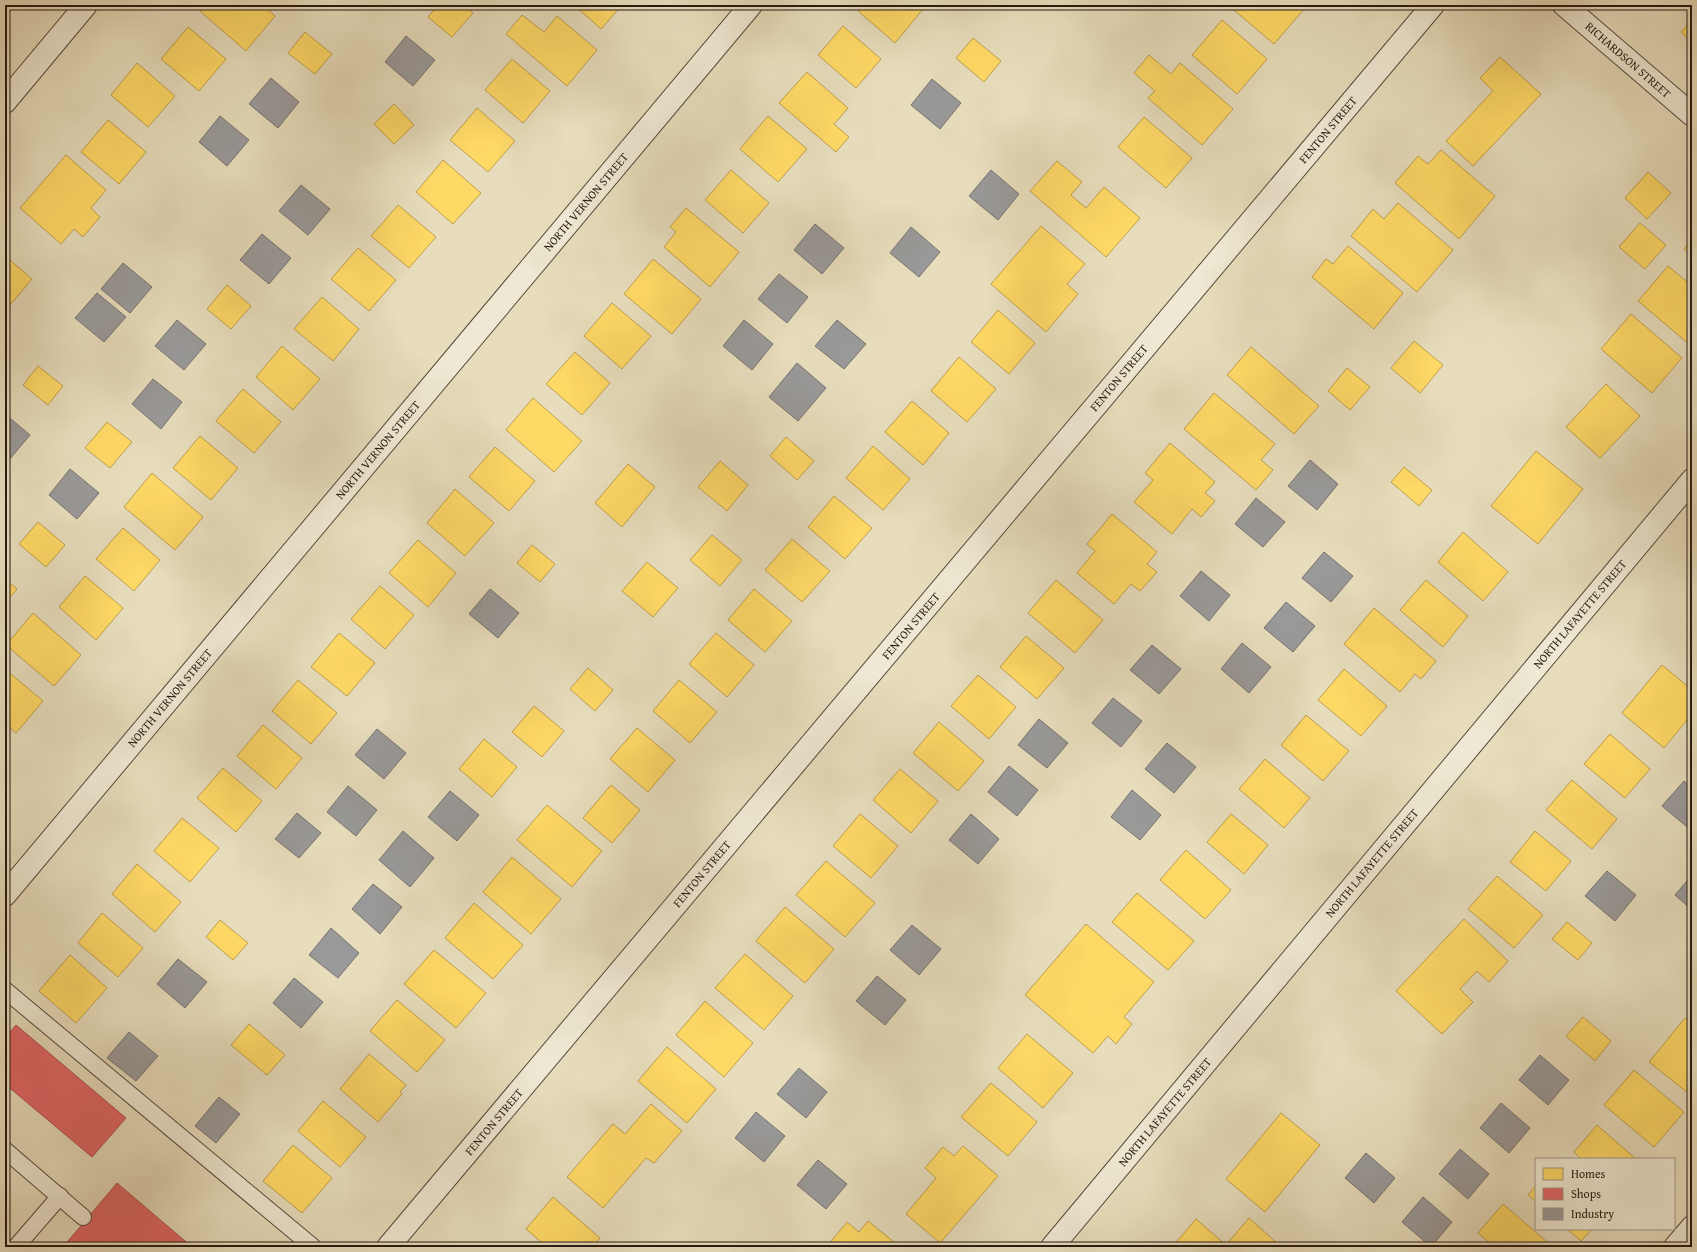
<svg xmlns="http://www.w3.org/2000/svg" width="1697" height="1252" font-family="'Gentium Book Plus',serif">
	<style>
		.homes { fill: #ffd966; stroke: #be9f4d }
		.shops { fill: #e06666; stroke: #a84f4d }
		.industry { fill: #999; stroke: #767370 }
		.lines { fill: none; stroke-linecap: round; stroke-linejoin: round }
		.lane-casing { stroke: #564a3c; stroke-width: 18 }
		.street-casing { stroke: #564a3c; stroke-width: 24 }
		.lane { stroke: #efe9d3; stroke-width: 16 }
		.street { stroke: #efe9d3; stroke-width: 22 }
		.labels { text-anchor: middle; stroke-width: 4; stroke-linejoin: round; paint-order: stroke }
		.street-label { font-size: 12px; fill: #251912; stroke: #efe9d3 }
	</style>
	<rect width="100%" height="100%" fill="#e7ddbc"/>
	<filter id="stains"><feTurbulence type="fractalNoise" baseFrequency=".005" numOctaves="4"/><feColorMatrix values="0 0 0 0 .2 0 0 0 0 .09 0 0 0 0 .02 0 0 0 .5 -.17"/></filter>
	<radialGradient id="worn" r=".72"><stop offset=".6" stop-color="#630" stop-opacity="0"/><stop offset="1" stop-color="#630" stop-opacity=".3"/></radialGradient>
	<g class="homes">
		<path d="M 193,5 L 263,5 L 275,16 L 246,51 Z"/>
		<path d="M 438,5 L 463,5 L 473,13 L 452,37 L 428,17 Z"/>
		<path d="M 574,5 L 622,5 L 601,29 Z"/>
		<path d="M 863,5 L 918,5 L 923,9 L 895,43 L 858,11 Z"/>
		<path d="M 1228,5 L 1301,5 L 1305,8 L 1274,44 Z"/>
		<path d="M 522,15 L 544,32 L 557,16 L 597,50 L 567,86 L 506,34 Z"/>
		<path d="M 1222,20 L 1267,59 L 1237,94 L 1192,55 Z"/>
		<path d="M 1692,20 L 1692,43 L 1681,32 Z"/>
		<path d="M 843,26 L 881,59 L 856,88 L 818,55 Z"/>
		<path d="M 188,27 L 226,59 L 199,91 L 161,59 Z"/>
		<path d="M 305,32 L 332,54 L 315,74 L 288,53 Z"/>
		<path d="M 973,38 L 1001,61 L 984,82 L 956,58 Z"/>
		<path d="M 1149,55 L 1171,74 L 1180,63 L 1233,109 L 1202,145 L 1148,98 L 1155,91 L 1134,73 Z"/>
		<path d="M 1500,57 L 1541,94 L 1473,166 L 1446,141 L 1493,91 L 1480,78 Z"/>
		<path d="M 512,59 L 550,91 L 523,123 L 485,90 Z"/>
		<path d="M 137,63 L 175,96 L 148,127 L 111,95 Z"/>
		<path d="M 807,72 L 848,108 L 834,124 L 849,137 L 836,152 L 779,103 Z"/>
		<path d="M 394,104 L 414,125 L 394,144 L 374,124 Z"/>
		<path d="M 477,108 L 515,141 L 488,172 L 450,140 Z"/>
		<path d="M 768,116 L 807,149 L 778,182 L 740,149 Z"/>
		<path d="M 1144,117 L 1192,158 L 1166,188 L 1118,147 Z"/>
		<path d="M 108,120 L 146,152 L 119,184 L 81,152 Z"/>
		<path d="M 1441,150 L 1495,196 L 1459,239 L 1395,183 L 1418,156 L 1428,164 Z"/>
		<path d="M 66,155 L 106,190 L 91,208 L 100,217 L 83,237 L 74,229 L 61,244 L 20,208 Z"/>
		<path d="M 443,160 L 481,193 L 453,224 L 416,192 Z"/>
		<path d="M 1057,161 L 1082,182 L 1071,195 L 1086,208 L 1104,187 L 1140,218 L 1106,257 L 1030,191 Z"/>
		<path d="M 731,170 L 769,203 L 743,233 L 705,200 Z"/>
		<path d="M 1648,172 L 1671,193 L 1647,219 L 1625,198 Z"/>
		<path d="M 1398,203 L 1453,250 L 1417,292 L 1351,236 L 1373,209 L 1384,219 Z"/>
		<path d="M 398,205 L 436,237 L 409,268 L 371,236 Z"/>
		<path d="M 686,208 L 739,252 L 710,287 L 664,247 L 676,232 L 670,227 Z"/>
		<path d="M 1640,223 L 1666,245 L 1645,269 L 1619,247 Z"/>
		<path d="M 1041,226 L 1085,264 L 1067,284 L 1078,294 L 1046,332 L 991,284 Z"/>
		<path d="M 1692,239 L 1692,256 L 1684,249 Z"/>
		<path d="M 1348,246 L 1403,293 L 1374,329 L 1312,277 L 1326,259 L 1333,264 Z"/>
		<path d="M 358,248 L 396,280 L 369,311 L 331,279 Z"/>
		<path d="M 5,256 L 32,279 L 5,311 Z"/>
		<path d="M 653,259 L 701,299 L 672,334 L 624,294 Z"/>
		<path d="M 1668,266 L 1692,286 L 1692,342 L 1690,345 L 1638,301 Z"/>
		<path d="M 227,285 L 251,306 L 231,329 L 207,309 Z"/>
		<path d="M 322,297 L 359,329 L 333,361 L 294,329 Z"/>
		<path d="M 612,303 L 651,336 L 622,369 L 584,336 Z"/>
		<path d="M 998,310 L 1035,343 L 1009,374 L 971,342 Z"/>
		<path d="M 1631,314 L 1682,358 L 1652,393 L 1601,349 Z"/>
		<path d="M 1414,341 L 1443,365 L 1420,393 L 1391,368 Z"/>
		<path d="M 282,346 L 320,379 L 293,410 L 256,377 Z"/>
		<path d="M 1251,347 L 1319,406 L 1294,434 L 1227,375 Z"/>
		<path d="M 575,352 L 610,383 L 582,415 L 546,384 Z"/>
		<path d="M 959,357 L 996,389 L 967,422 L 931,391 Z"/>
		<path d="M 38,366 L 63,386 L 48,405 L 23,385 Z"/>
		<path d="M 1347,368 L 1370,387 L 1350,410 L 1328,391 Z"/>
		<path d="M 1606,384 L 1640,416 L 1600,458 L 1566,427 Z"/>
		<path d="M 243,389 L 281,422 L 254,453 L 216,421 Z"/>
		<path d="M 1214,393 L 1275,444 L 1261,460 L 1273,470 L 1256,490 L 1184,429 Z"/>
		<path d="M 533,398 L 582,441 L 554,472 L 506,430 Z"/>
		<path d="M 912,401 L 949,433 L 923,465 L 885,432 Z"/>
		<path d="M 107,422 L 132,442 L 110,468 L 85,448 Z"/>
		<path d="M 200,436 L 238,468 L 211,500 L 173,468 Z"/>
		<path d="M 786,437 L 814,461 L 797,480 L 770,456 Z"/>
		<path d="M 1170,443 L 1215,482 L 1205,493 L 1215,501 L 1201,517 L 1192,509 L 1172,534 L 1134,502 L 1153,480 L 1145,473 Z"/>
		<path d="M 873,446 L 910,479 L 883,510 L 846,478 Z"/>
		<path d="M 495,447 L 535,481 L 509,511 L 469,477 Z"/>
		<path d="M 1536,451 L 1583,489 L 1538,544 L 1491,506 Z"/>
		<path d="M 720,461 L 748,485 L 727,511 L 698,487 Z"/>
		<path d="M 628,464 L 655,487 L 622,527 L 595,503 Z"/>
		<path d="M 1404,467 L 1432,490 L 1419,506 L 1391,482 Z"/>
		<path d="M 152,473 L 203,517 L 175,550 L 124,507 Z"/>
		<path d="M 455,489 L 494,523 L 465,556 L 427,523 Z"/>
		<path d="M 834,496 L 872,528 L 845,559 L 808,527 Z"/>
		<path d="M 1112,514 L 1157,552 L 1147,564 L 1157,572 L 1140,591 L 1131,584 L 1114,604 L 1077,573 L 1095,551 L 1087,544 Z"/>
		<path d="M 38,522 L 65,545 L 46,567 L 19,544 Z"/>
		<path d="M 123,528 L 160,560 L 134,591 L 96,559 Z"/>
		<path d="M 1463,532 L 1508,572 L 1483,601 L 1438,562 Z"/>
		<path d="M 712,535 L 742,560 L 720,586 L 690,560 Z"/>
		<path d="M 792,539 L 830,571 L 802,602 L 765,570 Z"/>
		<path d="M 418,540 L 456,573 L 428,607 L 389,573 Z"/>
		<path d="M 532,545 L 555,564 L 540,582 L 517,563 Z"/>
		<path d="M 647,562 L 678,588 L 653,617 L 622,591 Z"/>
		<path d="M 85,576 L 123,608 L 96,640 L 59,607 Z"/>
		<path d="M 5,579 L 17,589 L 5,604 Z"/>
		<path d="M 1056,580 L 1103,620 L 1075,653 L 1028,613 Z"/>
		<path d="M 1426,580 L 1468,616 L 1443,647 L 1400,610 Z"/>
		<path d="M 380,586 L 414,615 L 385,649 L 351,619 Z"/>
		<path d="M 754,589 L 792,621 L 765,652 L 728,620 Z"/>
		<path d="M 1374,608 L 1436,661 L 1421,679 L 1415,674 L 1400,692 L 1344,644 Z"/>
		<path d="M 33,613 L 81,655 L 54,686 L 6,645 Z"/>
		<path d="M 339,633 L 375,663 L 347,696 L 311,667 Z"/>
		<path d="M 716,633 L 754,665 L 727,697 L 689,664 Z"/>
		<path d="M 1026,636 L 1064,668 L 1037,699 L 1000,667 Z"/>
		<path d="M 1662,665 L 1692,690 L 1692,714 L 1664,748 L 1622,713 Z"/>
		<path d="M 588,668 L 613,690 L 595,711 L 570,689 Z"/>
		<path d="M 5,669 L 43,701 L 16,733 L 5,723 Z"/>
		<path d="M 1344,669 L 1387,706 L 1361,736 L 1318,700 Z"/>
		<path d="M 978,675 L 1016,707 L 989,739 L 951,706 Z"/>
		<path d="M 298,680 L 337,713 L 311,744 L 272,711 Z"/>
		<path d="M 679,680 L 717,712 L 690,743 L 653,711 Z"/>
		<path d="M 534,706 L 564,731 L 542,757 L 512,732 Z"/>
		<path d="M 1306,715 L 1349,751 L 1323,781 L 1281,745 Z"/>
		<path d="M 939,722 L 984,761 L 958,791 L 913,753 Z"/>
		<path d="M 263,725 L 302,758 L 276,789 L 237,756 Z"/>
		<path d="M 637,728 L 675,760 L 648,792 L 610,759 Z"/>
		<path d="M 1610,734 L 1650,769 L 1625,798 L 1584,764 Z"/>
		<path d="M 484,739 L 517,767 L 492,797 L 459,769 Z"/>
		<path d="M 1265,759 L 1310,798 L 1284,828 L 1239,789 Z"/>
		<path d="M 223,768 L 262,801 L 236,832 L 197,798 Z"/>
		<path d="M 900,769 L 938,801 L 911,833 L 873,800 Z"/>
		<path d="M 1572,780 L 1617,819 L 1592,849 L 1546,810 Z"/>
		<path d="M 611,785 L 640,810 L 612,843 L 583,818 Z"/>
		<path d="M 547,805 L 602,851 L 572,887 L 517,840 Z"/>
		<path d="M 860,814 L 898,846 L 871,878 L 833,846 Z"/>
		<path d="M 1231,814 L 1268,845 L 1244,874 L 1207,842 Z"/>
		<path d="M 182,818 L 219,848 L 190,882 L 154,851 Z"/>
		<path d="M 1535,831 L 1571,861 L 1546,891 L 1510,862 Z"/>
		<path d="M 1186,850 L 1231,890 L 1205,919 L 1160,880 Z"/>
		<path d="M 512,857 L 561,899 L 531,934 L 483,892 Z"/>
		<path d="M 826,861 L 875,903 L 845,937 L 796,895 Z"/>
		<path d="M 137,864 L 181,902 L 155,932 L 112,894 Z"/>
		<path d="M 1497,876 L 1543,915 L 1514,948 L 1468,909 Z"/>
		<path d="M 1137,893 L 1194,941 L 1168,970 L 1112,922 Z"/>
		<path d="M 474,903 L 523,945 L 493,979 L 445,938 Z"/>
		<path d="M 785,907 L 834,949 L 805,983 L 756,941 Z"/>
		<path d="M 102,913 L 143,948 L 118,977 L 78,943 Z"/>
		<path d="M 1464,919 L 1508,961 L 1489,982 L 1477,971 L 1460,989 L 1473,1002 L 1442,1034 L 1396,991 Z"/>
		<path d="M 220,920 L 248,943 L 233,960 L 206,937 Z"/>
		<path d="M 1567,922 L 1592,943 L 1578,960 L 1552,939 Z"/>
		<path d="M 1086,924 L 1154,982 L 1124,1017 L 1132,1024 L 1116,1044 L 1108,1036 L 1093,1053 L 1025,995 Z"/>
		<path d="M 434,950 L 486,993 L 456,1028 L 404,984 Z"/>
		<path d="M 745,954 L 793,996 L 764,1030 L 715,988 Z"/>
		<path d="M 70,955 L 107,988 L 76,1023 L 39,991 Z"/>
		<path d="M 397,1000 L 445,1040 L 417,1072 L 370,1031 Z"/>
		<path d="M 705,1001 L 753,1043 L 724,1077 L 676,1035 Z"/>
		<path d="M 1692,1012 L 1692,1088 L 1688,1093 L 1649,1062 L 1685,1018 L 1687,1019 Z"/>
		<path d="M 1583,1017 L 1611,1041 L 1595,1061 L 1566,1036 Z"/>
		<path d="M 249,1024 L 285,1055 L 267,1075 L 231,1045 Z"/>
		<path d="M 1027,1034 L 1073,1073 L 1043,1108 L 998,1068 Z"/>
		<path d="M 667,1047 L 716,1089 L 687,1123 L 638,1081 Z"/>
		<path d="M 369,1054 L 406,1085 L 400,1092 L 402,1094 L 378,1122 L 340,1089 Z"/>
		<path d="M 1634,1070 L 1684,1112 L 1654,1147 L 1604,1105 Z"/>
		<path d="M 991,1083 L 1037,1122 L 1008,1156 L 961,1117 Z"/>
		<path d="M 323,1101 L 366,1137 L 340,1167 L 298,1131 Z"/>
		<path d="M 651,1104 L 682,1131 L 654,1163 L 646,1158 L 603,1208 L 567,1177 L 613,1124 L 625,1134 Z"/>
		<path d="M 1281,1113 L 1320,1145 L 1265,1212 L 1226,1179 Z"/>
		<path d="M 1597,1125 L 1636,1159 L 1581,1159 L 1574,1152 Z"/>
		<path d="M 293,1145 L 332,1178 L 302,1213 L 263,1181 Z"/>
		<path d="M 963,1146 L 998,1176 L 940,1243 L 906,1214 L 936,1178 L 925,1168 L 943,1147 L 954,1156 Z"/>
		<path d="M 1536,1185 L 1536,1202 L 1528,1195 Z"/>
		<path d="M 553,1197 L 600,1238 L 592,1247 L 547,1247 L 526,1229 Z"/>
		<path d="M 1503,1204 L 1553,1247 L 1494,1247 L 1478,1233 Z"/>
		<path d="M 1249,1218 L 1278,1244 L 1275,1247 L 1172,1247 L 1196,1219 L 1226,1245 Z"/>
		<path d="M 868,1221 L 900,1247 L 831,1247 L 828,1245 L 847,1222 L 859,1232 Z"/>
		<path d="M 1567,1229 L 1592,1229 L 1581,1241 Z"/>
	</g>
	<g class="shops">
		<path d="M 16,1025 L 126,1118 L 92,1157 L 5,1084 L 5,1038 Z"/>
		<path d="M 117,1183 L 192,1247 L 63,1247 Z"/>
	</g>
	<g class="industry">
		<path d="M 406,36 L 435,60 L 413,86 L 385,62 Z"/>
		<path d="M 271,78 L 299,102 L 278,128 L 249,104 Z"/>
		<path d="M 932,79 L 961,103 L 940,129 L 911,105 Z"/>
		<path d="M 220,116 L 249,140 L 227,166 L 199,142 Z"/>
		<path d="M 991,170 L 1019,194 L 998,220 L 969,196 Z"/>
		<path d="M 301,185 L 330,209 L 308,235 L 279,211 Z"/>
		<path d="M 815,224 L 844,248 L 822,274 L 794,250 Z"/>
		<path d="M 911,227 L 940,252 L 919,277 L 890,253 Z"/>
		<path d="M 262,234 L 291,258 L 269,284 L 240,260 Z"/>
		<path d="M 123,263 L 152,287 L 130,313 L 101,289 Z"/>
		<path d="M 779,274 L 808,297 L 787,323 L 758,299 Z"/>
		<path d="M 97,293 L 126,317 L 104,342 L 75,318 Z"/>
		<path d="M 177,320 L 206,344 L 184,370 L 155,346 Z"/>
		<path d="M 744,320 L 773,344 L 752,370 L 723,346 Z"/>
		<path d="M 837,320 L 866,344 L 844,369 L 815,346 Z"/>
		<path d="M 797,363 L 826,388 L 798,421 L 769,397 Z"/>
		<path d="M 153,379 L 182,402 L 161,429 L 132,404 Z"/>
		<path d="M 5,414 L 30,435 L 9,460 L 5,457 Z"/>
		<path d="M 1310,460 L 1338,484 L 1317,510 L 1288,486 Z"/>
		<path d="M 70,469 L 99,493 L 77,519 L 49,495 Z"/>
		<path d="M 1256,498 L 1285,522 L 1263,547 L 1235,524 Z"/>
		<path d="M 1324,552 L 1353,576 L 1331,602 L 1302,578 Z"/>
		<path d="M 1201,571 L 1230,595 L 1209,621 L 1180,596 Z"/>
		<path d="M 490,589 L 519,613 L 498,638 L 469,614 Z"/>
		<path d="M 1286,602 L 1315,626 L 1293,652 L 1264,628 Z"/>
		<path d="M 1242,643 L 1271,667 L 1249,693 L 1221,669 Z"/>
		<path d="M 1152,645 L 1181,669 L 1159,694 L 1130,670 Z"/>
		<path d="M 1113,698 L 1142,721 L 1121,747 L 1092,723 Z"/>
		<path d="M 1039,719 L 1068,743 L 1047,768 L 1018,745 Z"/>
		<path d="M 377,729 L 406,753 L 384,779 L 355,755 Z"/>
		<path d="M 1167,743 L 1196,767 L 1174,793 L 1145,769 Z"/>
		<path d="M 1009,766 L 1038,790 L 1017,816 L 988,792 Z"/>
		<path d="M 1684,781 L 1692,788 L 1692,831 L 1662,806 Z"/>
		<path d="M 348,786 L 377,810 L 356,836 L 327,812 Z"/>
		<path d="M 1132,790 L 1161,815 L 1140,840 L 1111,817 Z"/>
		<path d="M 450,791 L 479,815 L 457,841 L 428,817 Z"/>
		<path d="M 297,813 L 321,833 L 299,858 L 275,839 Z"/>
		<path d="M 971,814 L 999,839 L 978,864 L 949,840 Z"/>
		<path d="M 403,831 L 434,858 L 410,887 L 379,860 Z"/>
		<path d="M 1607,871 L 1636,895 L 1615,921 L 1585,896 Z"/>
		<path d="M 1692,875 L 1692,910 L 1675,895 Z"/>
		<path d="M 373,884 L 402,907 L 380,934 L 352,909 Z"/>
		<path d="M 912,925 L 941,949 L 919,975 L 890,950 Z"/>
		<path d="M 331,928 L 359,953 L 338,978 L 309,955 Z"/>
		<path d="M 178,959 L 207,982 L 185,1008 L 157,984 Z"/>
		<path d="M 877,976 L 906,1000 L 885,1025 L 856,1001 Z"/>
		<path d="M 294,978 L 323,1002 L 301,1028 L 273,1003 Z"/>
		<path d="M 129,1032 L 158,1056 L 136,1081 L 107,1058 Z"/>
		<path d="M 1540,1055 L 1569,1080 L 1548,1105 L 1519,1080 Z"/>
		<path d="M 799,1068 L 827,1092 L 806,1118 L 777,1094 Z"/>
		<path d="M 219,1097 L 240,1114 L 216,1143 L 195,1126 Z"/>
		<path d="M 1501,1103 L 1530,1128 L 1509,1153 L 1480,1128 Z"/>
		<path d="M 756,1112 L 785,1136 L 764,1162 L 735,1138 Z"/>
		<path d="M 1460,1149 L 1489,1174 L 1468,1199 L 1439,1174 Z"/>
		<path d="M 1366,1153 L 1395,1178 L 1374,1203 L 1345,1178 Z"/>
		<path d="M 818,1160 L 847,1184 L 826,1209 L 797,1185 Z"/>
		<path d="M 1423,1197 L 1452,1222 L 1431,1247 L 1402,1222 Z"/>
	</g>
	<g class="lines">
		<g class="lane-casing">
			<g id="lane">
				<path d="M 5,990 L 313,1247"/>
				<path d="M 5,1150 L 83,1217"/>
				<path d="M 16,1247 L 60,1196"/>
			</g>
		</g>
		<g class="street-casing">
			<g id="street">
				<path d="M 1564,5 L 1692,115"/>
				<path d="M 5,102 L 86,5"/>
				<path d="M 5,895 L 751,5"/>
				<path d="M 388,1247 L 1433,5"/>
				<path d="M 1052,1247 L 1692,480"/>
				<path d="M 1675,1247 L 1692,1227"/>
			</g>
		</g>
		<use href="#lane" class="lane"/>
		<use href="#street" class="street"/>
	</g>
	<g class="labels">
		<g class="street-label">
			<text transform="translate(1628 60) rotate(41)" y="4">RICHARDSON STREET</text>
			<text transform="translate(1328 130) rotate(-50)" y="4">FENTON STREET</text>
			<text transform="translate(586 202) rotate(-50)" y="4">NORTH VERNON STREET</text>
			<text transform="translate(1119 378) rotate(-50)" y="4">FENTON STREET</text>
			<text transform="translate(378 450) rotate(-50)" y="4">NORTH VERNON STREET</text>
			<text transform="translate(1580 614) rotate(-50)" y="4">NORTH LAFAYETTE STREET</text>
			<text transform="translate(911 626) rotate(-50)" y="4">FENTON STREET</text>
			<text transform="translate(170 698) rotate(-50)" y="4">NORTH VERNON STREET</text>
			<text transform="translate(1372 863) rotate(-50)" y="4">NORTH LAFAYETTE STREET</text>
			<text transform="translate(702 874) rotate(-50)" y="4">FENTON STREET</text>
			<text transform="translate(1165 1112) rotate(-50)" y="4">NORTH LAFAYETTE STREET</text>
			<text transform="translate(494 1122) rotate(-50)" y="4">FENTON STREET</text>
		</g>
	</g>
	<rect width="1697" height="1252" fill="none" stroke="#e7ddbc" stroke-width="20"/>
	<rect x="6" y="6" width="1685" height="1240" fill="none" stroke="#251912" stroke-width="2"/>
	<rect x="10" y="10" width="1677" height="1232" fill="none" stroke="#251912"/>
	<rect x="1535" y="1158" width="140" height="72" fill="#efe9d3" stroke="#9e9686"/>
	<rect x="1543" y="1168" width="20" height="12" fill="#ffd966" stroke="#9e9686"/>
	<text x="1571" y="1178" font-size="12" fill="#251912">Homes</text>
	<rect x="1543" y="1188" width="20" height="12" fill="#e06666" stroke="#9e9686"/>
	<text x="1571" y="1198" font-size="12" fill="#251912">Shops</text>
	<rect x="1543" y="1208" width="20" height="12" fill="#999999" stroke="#9e9686"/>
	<text x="1571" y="1218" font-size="12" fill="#251912">Industry</text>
	<rect width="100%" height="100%" filter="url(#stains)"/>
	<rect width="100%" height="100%" fill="url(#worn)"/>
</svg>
